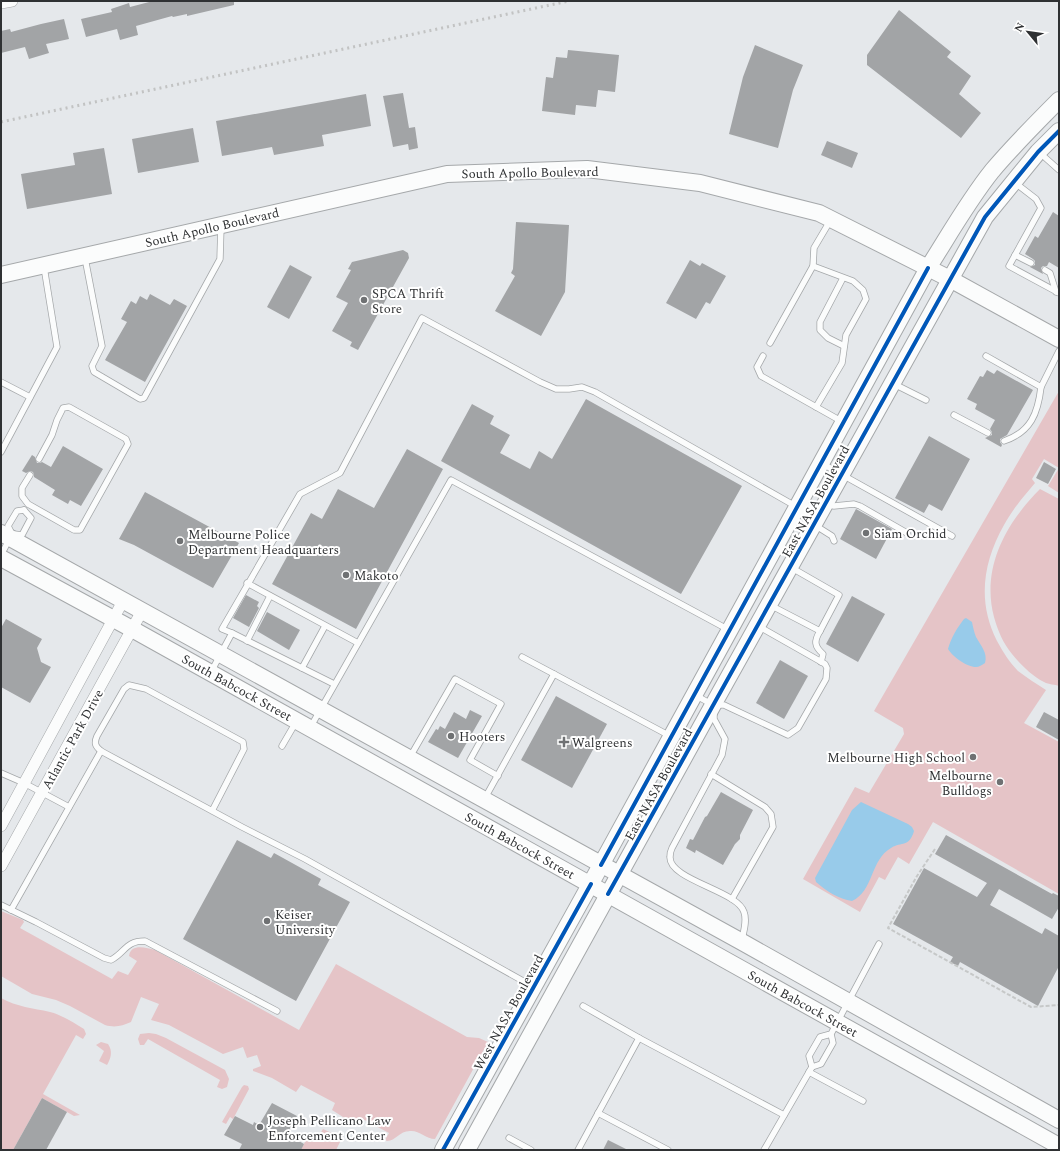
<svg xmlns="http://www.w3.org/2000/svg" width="1060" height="1151" font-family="Spectral,serif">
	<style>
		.green { fill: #e5c4c7 }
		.water { fill: #98cbea }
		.building { fill: #a2a4a6 }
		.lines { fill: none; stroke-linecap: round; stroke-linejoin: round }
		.lane-casing { stroke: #a5a8aa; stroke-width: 7 }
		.street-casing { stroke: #a5a8aa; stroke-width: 12 }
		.secondary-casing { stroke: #a5a8aa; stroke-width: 18 }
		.path { stroke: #c6c8c8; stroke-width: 2; stroke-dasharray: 4 2; stroke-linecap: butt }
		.lane { stroke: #fbfcfc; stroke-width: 5.5 }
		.street { stroke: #fbfcfc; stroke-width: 11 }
		.secondary { stroke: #fbfcfc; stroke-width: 16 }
		.rail { stroke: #c2c3c3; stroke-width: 3; stroke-dasharray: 2 4; stroke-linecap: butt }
		.cycleway-casing { stroke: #fff; stroke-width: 6 }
		.cycleway { stroke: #0057b8; stroke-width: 4 }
		.poi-dot { fill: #6f7173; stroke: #fff; stroke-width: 1.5 }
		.labels { text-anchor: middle; stroke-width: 4; stroke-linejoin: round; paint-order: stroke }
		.street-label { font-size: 13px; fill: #2f3133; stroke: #fff }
		.poi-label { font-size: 13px; fill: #2f3133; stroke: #fff; text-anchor: start }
	</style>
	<rect width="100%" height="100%" fill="#e5e8eb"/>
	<g class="green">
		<path d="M 1059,391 L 1059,493 L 1048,486 L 1059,468 L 1044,459 L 1032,479 L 1035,483 C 1024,496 1012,510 1004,525 C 983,562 977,602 997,641 C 1003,652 1010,663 1018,671 C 1027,678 1037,684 1046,690 L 1024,723 L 1059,742 L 1059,894 L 933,822 L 909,864 L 898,857 L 885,880 L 879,877 L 860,912 L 803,879 L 855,787 L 869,793 L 904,734 L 903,728 L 874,711 Z"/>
		<path d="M 1040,489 L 1059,499 L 1059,686 C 1055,684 1049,685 1044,682 C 1032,676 1021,665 1012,654 C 1003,643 998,631 994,617 C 981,568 1006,523 1040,489 Z"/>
		<path d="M 1,911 L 23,920 L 24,922 L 20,928 L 112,979 L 118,971 L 128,975 L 137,961 L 129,956 C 131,943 146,948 155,950 L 299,1030 L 336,964 L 467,1037 L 479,1038 L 488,1042 L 435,1139 C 426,1139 419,1130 410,1131 C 399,1131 396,1141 387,1141 L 385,1140 L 389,1133 L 359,1117 L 354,1124 L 332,1110 L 335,1103 L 301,1085 L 296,1092 L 272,1078 L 253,1071 L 253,1069 L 261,1066 L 257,1055 L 247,1058 L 243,1047 L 223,1054 L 169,1025 L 151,1020 L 159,1004 L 141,997 L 131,1022 C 122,1026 115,1028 105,1025 L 70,1006 L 56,1000 L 32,994 L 1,976 Z"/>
		<path d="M 1,998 C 17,1007 33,1008 50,1012 C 62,1015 74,1023 84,1029 L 86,1034 L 83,1039 L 76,1035 L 43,1094 L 80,1115 L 74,1116 L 42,1098 L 13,1150 L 1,1150 Z"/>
		<path d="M 149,1033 L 156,1034 L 166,1038 L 225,1070 L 229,1079 L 227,1087 L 222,1089 L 217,1087 L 220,1080 L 148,1039 L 144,1045 L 140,1045 L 138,1039 L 140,1034 Z"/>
		<path d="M 101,1042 L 108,1044 C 113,1051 111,1058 107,1065 L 99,1061 L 104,1051 L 96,1045 Z"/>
		<path d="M 244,1085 L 248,1086 L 249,1089 L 233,1119 L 230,1117 L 226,1124 L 222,1122 L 242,1087 Z"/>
		<path d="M 323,1129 L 342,1138 L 336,1150 L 304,1150 L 301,1149 L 309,1135 L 317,1139 Z"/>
	</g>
	<g class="water">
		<path d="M 966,618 L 972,622 C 973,627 974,632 976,637 C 981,646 988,653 985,663 C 982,665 979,667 976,667 C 967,667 953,657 948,649 C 951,638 957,628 964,619 Z"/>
		<path d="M 861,802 L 908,824 L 912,827 L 914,831 C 909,848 902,841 891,848 C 870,860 874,891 852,901 C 839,899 826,891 816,882 L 815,878 L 852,810 Z"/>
	</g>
	<g class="building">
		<path d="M 153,1 L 234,1 L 234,5 L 187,16 L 187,14 L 173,17 L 172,16 L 136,26 L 138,35 L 120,40 L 117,29 L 86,37 L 81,19 L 112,12 L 111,9 L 129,3 L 130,7 Z"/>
		<path d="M 899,10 L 951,52 L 947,57 L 971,76 L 959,94 L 981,113 L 961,138 L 867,65 L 867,55 Z"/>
		<path d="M 64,19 L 69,39 L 46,44 L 49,53 L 29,59 L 25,47 L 1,53 L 1,31 L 10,29 L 11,32 L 41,24 Z"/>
		<path d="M 755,45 L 803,65 L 793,90 L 778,148 L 729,134 L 743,77 Z"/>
		<path d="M 568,50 L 619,55 L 615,92 L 598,90 L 596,107 L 576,105 L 575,115 L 542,111 L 546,77 L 553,78 L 556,57 L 567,58 Z"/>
		<path d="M 403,93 L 409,128 L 415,127 L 418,148 L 409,150 L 408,144 L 393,147 L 383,96 Z"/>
		<path d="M 366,94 L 371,126 L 322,135 L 324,146 L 274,155 L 272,147 L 222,156 L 216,121 Z"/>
		<path d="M 193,128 L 199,162 L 138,173 L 132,139 Z"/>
		<path d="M 827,141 L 858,153 L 852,168 L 821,155 Z"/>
		<path d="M 104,148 L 112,194 L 27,209 L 21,174 L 75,165 L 73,153 Z"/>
		<path d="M 1053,212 L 1059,216 L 1059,268 L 1049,262 L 1047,266 L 1043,266 L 1041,268 L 1043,274 L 1030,267 L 1035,265 L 1035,261 L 1033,259 L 1025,254 L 1035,236 L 1038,238 Z"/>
		<path d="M 516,222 L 569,225 L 565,292 L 541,336 L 495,311 L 515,276 L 511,273 L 513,269 Z"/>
		<path d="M 403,250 L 408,253 L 409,258 L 358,350 L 350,346 L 352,342 L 332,331 L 348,303 L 336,297 L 351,270 L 348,269 L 352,262 Z"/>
		<path d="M 690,260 L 700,266 L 702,263 L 726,276 L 710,304 L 706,302 L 696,319 L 666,303 Z"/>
		<path d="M 290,265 L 312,277 L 289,319 L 267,307 Z"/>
		<path d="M 150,294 L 170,305 L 174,299 L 187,306 L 145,382 L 105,360 L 127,322 L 121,319 L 131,301 L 136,304 L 140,296 L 147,300 Z"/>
		<path d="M 987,370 L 994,374 L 997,370 L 1033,390 L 1007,435 L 1000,439 L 1000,442 L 1002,445 L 1001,447 L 985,438 L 992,435 L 992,432 L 990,429 L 995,420 L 975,409 L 977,404 L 967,399 L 980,376 L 983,377 Z"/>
		<path d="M 586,399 L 742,486 L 681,594 L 441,461 L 472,404 L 494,416 L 490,424 L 510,435 L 500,453 L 530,469 L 539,451 L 552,459 Z"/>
		<path d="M 929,436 L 970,459 L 942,511 L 929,504 L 924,513 L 895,498 Z"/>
		<path d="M 63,446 L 103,469 L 81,506 L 70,500 L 68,504 L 52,495 L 55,490 L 34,477 L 34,475 L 33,472 L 30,471 L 26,473 L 22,471 L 32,455 L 35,457 L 37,463 L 40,463 L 42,462 L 51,467 Z"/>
		<path d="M 407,449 L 443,469 L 356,629 L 272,584 L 311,513 L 322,519 L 338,489 L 374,508 Z"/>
		<path d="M 1044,462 L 1056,469 L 1048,484 L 1036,478 Z"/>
		<path d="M 145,492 L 239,543 L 213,588 L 134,545 L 119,539 Z"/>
		<path d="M 856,509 L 892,529 L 876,559 L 840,539 Z"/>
		<path d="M 246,595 L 259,602 L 257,606 L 259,608 L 249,627 L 233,618 Z"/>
		<path d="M 852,596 L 885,614 L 858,662 L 826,644 Z"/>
		<path d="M 267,612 L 300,630 L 289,650 L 257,631 Z"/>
		<path d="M 6,619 L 42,639 L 37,648 L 41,662 L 51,667 L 30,703 L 1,687 L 1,628 Z"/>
		<path d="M 780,660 L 808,676 L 784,719 L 756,703 Z"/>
		<path d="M 556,696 L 607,724 L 572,788 L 521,760 Z"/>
		<path d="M 470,710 L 482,716 L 458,758 L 428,742 L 436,729 L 438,730 L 440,726 L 445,729 L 454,712 L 466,719 Z"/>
		<path d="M 1044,712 L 1059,720 L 1059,740 L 1036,727 Z"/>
		<path d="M 721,792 L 753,810 L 740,835 L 740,839 L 735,844 L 723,865 L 696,850 L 695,853 L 686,848 L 690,839 L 693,840 L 705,817 L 707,816 Z"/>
		<path d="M 946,835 L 1052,894 L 1053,893 L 1059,896 L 1059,907 L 1052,919 L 999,889 L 990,905 L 1042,934 L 1045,928 L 1059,936 L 1059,966 L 1038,1006 L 960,962 L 958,966 L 950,962 L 953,957 L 893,924 L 924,868 L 977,897 L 987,883 L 935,854 Z"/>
		<path d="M 237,840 L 271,858 L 274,853 L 321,879 L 318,885 L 350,902 L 296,1001 L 183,939 Z"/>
		<path d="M 42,1098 L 67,1112 L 46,1150 L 13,1150 Z"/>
		<path d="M 272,1103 L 297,1116 L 287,1134 L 304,1144 L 301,1150 L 239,1150 L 242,1144 L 224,1135 L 235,1116 L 253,1125 L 254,1122 L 259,1125 Z"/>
		<path d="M 608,1140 L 628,1150 L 603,1150 Z"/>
	</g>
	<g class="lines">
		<g class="lane-casing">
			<g id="lane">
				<path d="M 1040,153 L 1059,170"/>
				<path d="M 1014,182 L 1036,199 L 1041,208 L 1009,266 L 1059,293"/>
				<path d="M 1015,255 L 1031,263"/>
				<path d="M 85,258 L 102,346 L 92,366 L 94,372 L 140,399 L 144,398 L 220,259 L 221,226"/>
				<path d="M 813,266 L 853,281 L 863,290 L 866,299 L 846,335 L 842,363 L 816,407"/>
				<path d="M 1045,270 L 1050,273 L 1056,292"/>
				<path d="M 843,278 L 820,322 L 820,330 L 828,338 L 844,346"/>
				<path d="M 770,343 L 813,266 L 814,248 L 830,221"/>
				<path d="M 763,356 L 757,367 L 761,376 L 841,421"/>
				<path d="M 986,356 L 1041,387 L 1059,351"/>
				<path d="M 1,382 L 30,397"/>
				<path d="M 894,384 L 926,400"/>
				<path d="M 954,415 L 988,433"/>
				<path d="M 1004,441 C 1031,432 1038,413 1041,387"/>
				<path d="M 1,452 L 57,347 L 44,267"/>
				<path d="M 821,463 L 952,536"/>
				<path d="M 30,475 L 22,488 L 22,496 L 28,504 L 74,530 L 80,530 L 128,444 L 126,439 L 69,407 L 63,408 L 57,420 L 52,435 L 39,459"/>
				<path d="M 799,507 L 825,504 L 834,506 L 854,504 L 860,506 L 907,533"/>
				<path d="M 12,534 L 8,526 L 17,511 L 24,510"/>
				<path d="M 14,534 L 22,535 L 31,518 L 24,510"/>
				<path d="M 1,555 L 9,540"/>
				<path d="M 247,583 L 358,643"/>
				<path d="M 770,605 L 820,631 L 839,595 L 792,568"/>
				<path d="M 820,631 C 814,641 814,646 823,654 L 821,662"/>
				<path d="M 232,633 L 222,629 L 300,494 L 340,473 L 422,318 L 540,382 L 556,389 L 569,389 L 582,387 L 595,392 L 797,507 L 813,524 L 832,536 L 834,541"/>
				<path d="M 247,641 L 270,596"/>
				<path d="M 522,657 L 554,674"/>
				<path d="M 302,668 L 325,626"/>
				<path d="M 211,672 L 232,633 L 334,684"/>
				<path d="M 695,695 L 713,705 L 724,705 L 788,735 L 798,728 L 826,679 L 827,668 L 825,664 L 758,626"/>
				<path d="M 714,713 L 714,719 L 725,739 L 722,755 L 672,848 C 671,850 670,854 670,857 C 669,880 738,891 744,912 C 747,920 744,931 742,939"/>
				<path d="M 310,728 L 451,480 L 729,630"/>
				<path d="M 282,746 L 296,722"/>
				<path d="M 410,757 L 455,679 L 501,704 L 470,760 L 498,776"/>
				<path d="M 1,773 L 24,783 L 69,807"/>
				<path d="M 711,774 L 765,807 L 771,814 L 773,827 L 732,899"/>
				<path d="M 485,798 L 554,674 L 670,736"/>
				<path d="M 212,811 L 244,749 L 243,742 L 146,689 L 129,685 L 124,689 L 97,736 C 94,743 95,746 101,751 L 242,827 L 305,859 L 532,986"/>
				<path d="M 1,905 L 36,922 L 104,958 L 111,960 C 126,952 125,941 145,941 L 277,1011"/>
				<path d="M 11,910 L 101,751"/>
				<path d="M 583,1006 L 639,1038"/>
				<path d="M 831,1034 L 820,1037 L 809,1056 L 812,1067 L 821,1064 L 833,1043 L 831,1034 L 879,944"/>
				<path d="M 809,1072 L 863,1101"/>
				<path d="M 598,1113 L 668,1150"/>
				<path d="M 509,1138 L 531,1150"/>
				<path d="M 578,1150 L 639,1038 L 784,1115"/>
				<path d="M 764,1150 L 812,1067"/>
			</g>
		</g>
		<g class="street-casing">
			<g id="street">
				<path d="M 1,3 L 12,1"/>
				<path d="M 1,826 L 123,601"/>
				<path d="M 1,866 L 142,611"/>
			</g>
		</g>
		<g class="secondary-casing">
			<g id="secondary">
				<path d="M 1,275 L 447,174 L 587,169 L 700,183 L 819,213 L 950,279 L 1059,339"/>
				<path d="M 1,533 L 742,942 L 1059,1120"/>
				<path d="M 1,558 L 132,629 L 1059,1146"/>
				<path d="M 443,1150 L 601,865 L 928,268 C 949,235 968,201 992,171 C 1013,146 1036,123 1059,100"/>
				<path d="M 467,1150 L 713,705 L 985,217 L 1038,152 L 1059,131"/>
			</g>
		</g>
		<path class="path" d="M 935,849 L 917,876 L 888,928 L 1031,1007 L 1059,1005"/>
		<use href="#lane" class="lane"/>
		<use href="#street" class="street"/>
		<use href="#secondary" class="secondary"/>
		<path class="rail" d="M 1,122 L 569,1"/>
		<g class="cycleway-casing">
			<g id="cycleway">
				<path d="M 601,865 L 928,268"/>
				<path d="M 608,894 L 985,217 L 1038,152 L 1059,131"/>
				<path d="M 443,1150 L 591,884"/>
			</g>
		</g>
		<use href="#cycleway" class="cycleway"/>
	</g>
	<g class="poi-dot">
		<circle cx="364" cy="300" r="4"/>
		<circle cx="866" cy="533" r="4"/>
		<circle cx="180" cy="541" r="4"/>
		<circle cx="346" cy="575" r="4"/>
		<circle cx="451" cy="736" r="4"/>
		<path d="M562 736h4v4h4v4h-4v4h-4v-4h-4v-4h4z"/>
		<circle cx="973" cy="757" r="4"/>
		<circle cx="1000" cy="782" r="4"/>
		<circle cx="267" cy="921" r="4"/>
		<circle cx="260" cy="1127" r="4"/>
	</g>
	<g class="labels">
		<g class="street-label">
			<text transform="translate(530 172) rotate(-1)" y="5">South Apollo Boulevard</text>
			<text transform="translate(212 227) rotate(-13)" y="5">South Apollo Boulevard</text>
			<text transform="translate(815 501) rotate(-61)" y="5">East NASA Boulevard</text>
			<text transform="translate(237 687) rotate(29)" y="5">South Babcock Street</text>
			<text transform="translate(72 739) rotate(-61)" y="5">Atlantic Park Drive</text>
			<text transform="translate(658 784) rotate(-61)" y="5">East NASA Boulevard</text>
			<text transform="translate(520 845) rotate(29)" y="5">South Babcock Street</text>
			<text transform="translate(803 1003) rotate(29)" y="5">South Babcock Street</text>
			<text transform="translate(508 1012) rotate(-61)" y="5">West NASA Boulevard</text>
		</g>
		<g class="poi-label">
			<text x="372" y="298">SPCA Thrift<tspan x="372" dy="15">Store</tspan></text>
			<text x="874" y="538">Siam Orchid</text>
			<text x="188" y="539">Melbourne Police<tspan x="188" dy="15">Department Headquarters</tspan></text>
			<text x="354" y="580">Makoto</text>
			<text x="459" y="741">Hooters</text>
			<text x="572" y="747">Walgreens</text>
			<text x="965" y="762" text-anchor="end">Melbourne High School</text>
			<text x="992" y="780" text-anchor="end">Melbourne<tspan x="992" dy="15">Bulldogs</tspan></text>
			<text x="275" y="919">Keiser<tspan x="275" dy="15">University</tspan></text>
			<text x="268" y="1125">Joseph Pellicano Law<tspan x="268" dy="15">Enforcement Center</tspan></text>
		</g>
	</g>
	<rect width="1060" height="1151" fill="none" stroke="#2f3133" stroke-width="4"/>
	<g transform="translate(1028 32) rotate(299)" stroke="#ffffff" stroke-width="3" paint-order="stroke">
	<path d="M0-3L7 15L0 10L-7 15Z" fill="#2f3133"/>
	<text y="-6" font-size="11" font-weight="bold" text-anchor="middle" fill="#2f3133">N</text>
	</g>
</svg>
